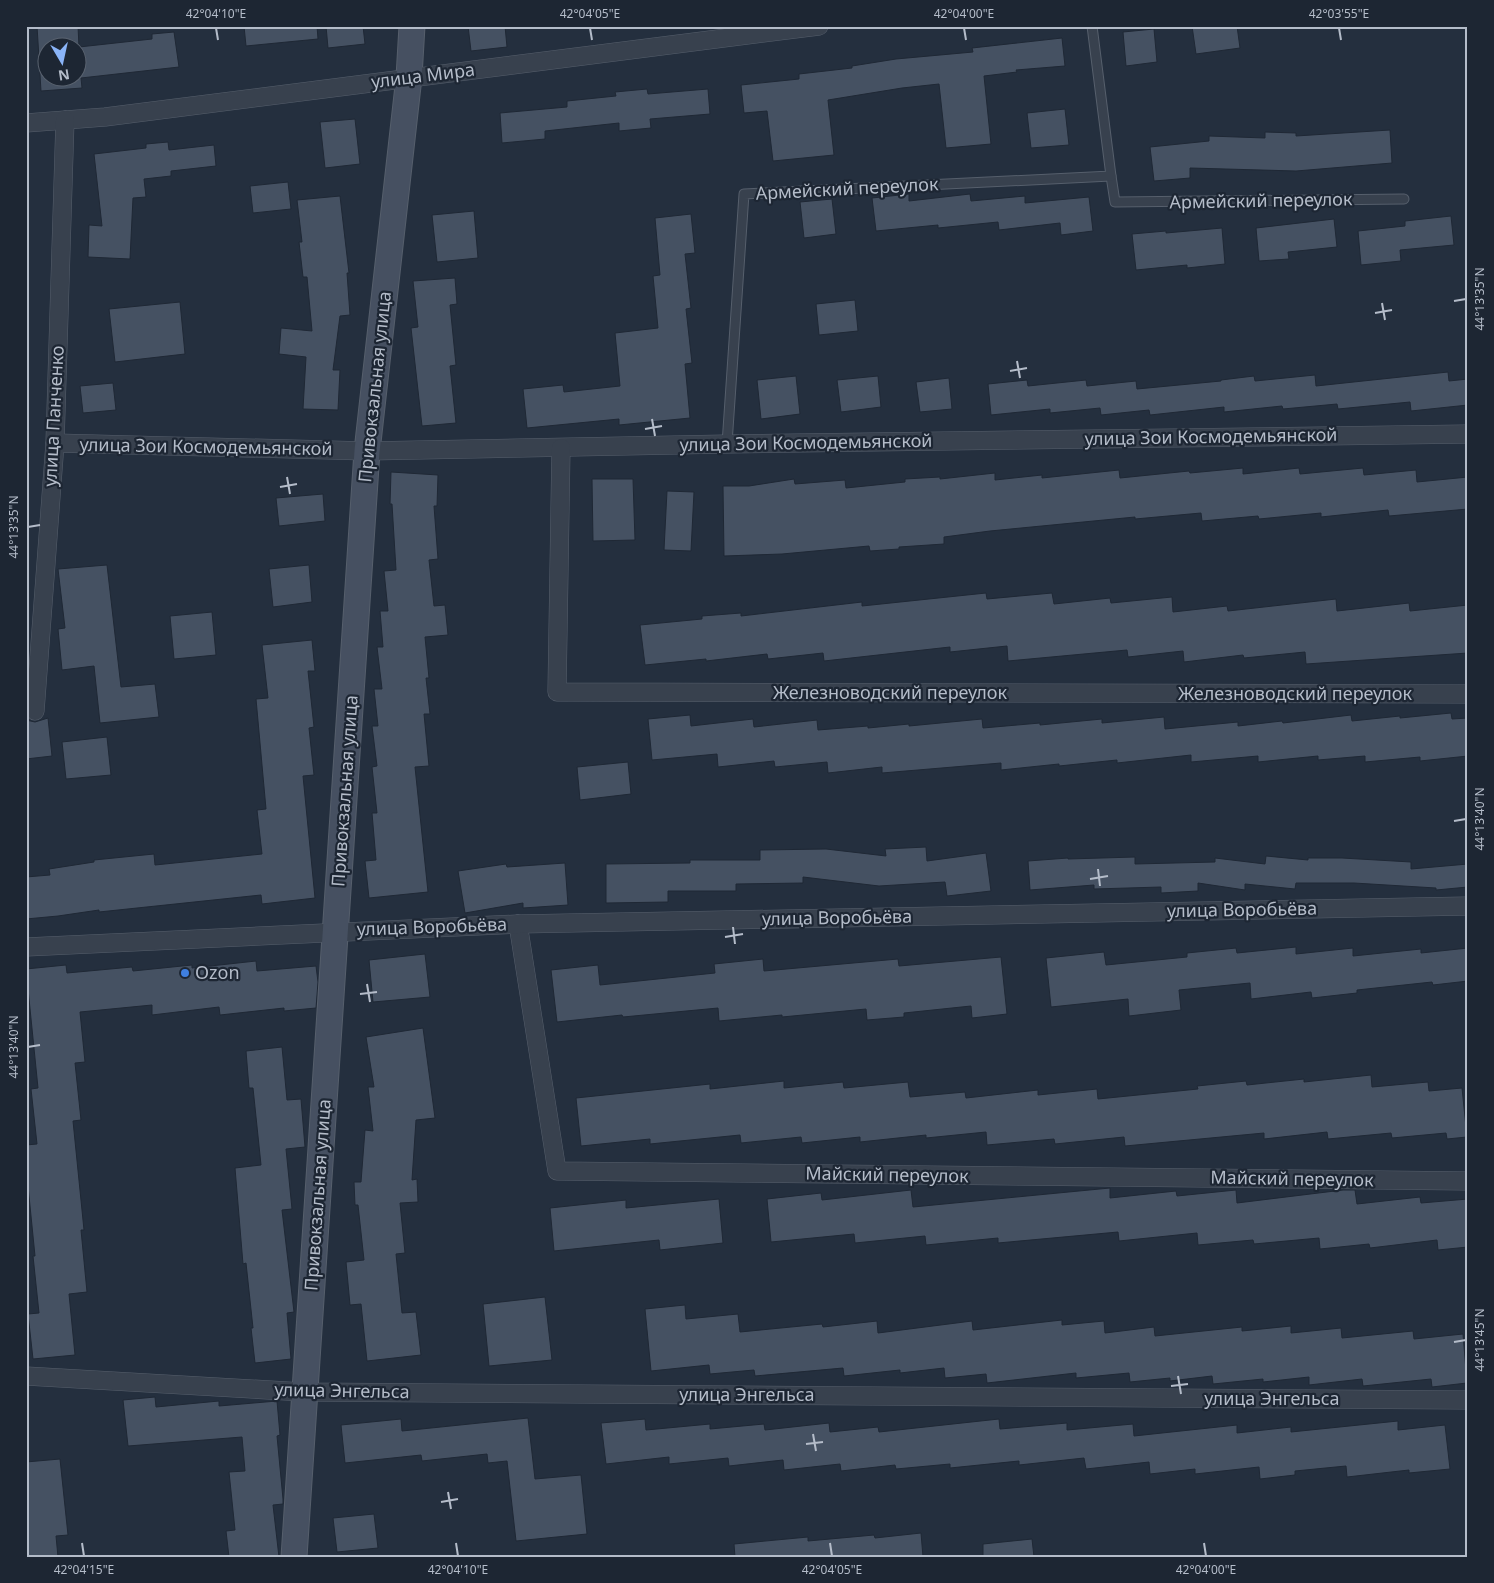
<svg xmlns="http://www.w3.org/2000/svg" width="1494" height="1583" font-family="'Noto Sans',sans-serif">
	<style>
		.building { fill: #455162; stroke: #1f2835; fill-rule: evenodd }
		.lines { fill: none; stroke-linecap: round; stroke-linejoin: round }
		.lane-casing { stroke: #565f6c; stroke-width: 11 }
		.street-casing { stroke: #565f6c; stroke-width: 19 }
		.secondary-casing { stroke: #565f6c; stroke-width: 27 }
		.lane { stroke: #38414e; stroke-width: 9 }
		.street { stroke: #38414e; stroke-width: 18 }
		.secondary { stroke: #465061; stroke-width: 25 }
		.ticks { fill: none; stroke: #b4bcc9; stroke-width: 2 }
		.shop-dot { fill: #3f7fe0; stroke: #1d2633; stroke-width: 2 }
		.labels { text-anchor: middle; stroke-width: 4.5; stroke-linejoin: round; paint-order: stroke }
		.street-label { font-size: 18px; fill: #b4bcc9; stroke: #1d2633 }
		.poi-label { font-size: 18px; fill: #b4bcc9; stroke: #1d2633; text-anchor: start }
		.neatline { fill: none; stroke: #b4bcc9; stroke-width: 2 }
		.ticks-label { font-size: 12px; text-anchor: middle; fill: #b4bcc9 }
	</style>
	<rect width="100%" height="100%" fill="#242f3e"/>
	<g class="building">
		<path d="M 37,26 L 78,26 L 79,47 L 152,39 L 152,34 L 174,32 L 179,67 L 81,78 L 82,88 L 41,91 ZM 48,48 L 78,48 L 78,78 L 48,78 Z"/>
		<path d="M 244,26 L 317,26 L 318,39 L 246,46 Z"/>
		<path d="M 326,26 L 363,26 L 365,44 L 328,48 Z"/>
		<path d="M 468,26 L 505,26 L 507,47 L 471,51 Z"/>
		<path d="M 1192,26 L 1237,26 L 1240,48 L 1196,54 Z"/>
		<path d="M 1154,29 L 1157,62 L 1126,66 L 1123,32 Z"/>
		<path d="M 1062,38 L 1065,66 L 1016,70 L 1017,72 L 984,76 L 991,144 L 946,148 L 939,84 L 902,88 L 828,100 L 834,155 L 773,161 L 767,111 L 744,113 L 741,85 L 799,79 L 799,74 L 852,68 L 852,66 L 896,59 L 973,52 L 972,48 Z"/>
		<path d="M 647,89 L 648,94 L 708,89 L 710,114 L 650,119 L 651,128 L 619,131 L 619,123 L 545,131 L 545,139 L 502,143 L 500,113 L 567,107 L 567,101 L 616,96 L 615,92 Z"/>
		<path d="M 1065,109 L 1069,145 L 1031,148 L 1027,113 Z"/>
		<path d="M 355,119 L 360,164 L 325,168 L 320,122 Z"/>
		<path d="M 1390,130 L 1392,163 L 1296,171 L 1190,168 L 1190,178 L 1154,181 L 1150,147 L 1209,141 L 1209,136 L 1265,138 L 1265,132 L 1296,133 L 1296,136 Z"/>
		<path d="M 168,142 L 169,150 L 214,145 L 216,166 L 171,171 L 171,176 L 144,179 L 146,197 L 133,198 L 130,259 L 88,257 L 89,225 L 102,226 L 94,154 L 146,148 L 146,144 Z"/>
		<path d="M 288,182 L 291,209 L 253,213 L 250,186 Z"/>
		<path d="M 909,194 L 909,201 L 970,194 L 971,201 L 1025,196 L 1025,203 L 1089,197 L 1093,231 L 1061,235 L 1060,223 L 999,230 L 998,222 L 938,228 L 938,225 L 876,231 L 872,198 Z"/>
		<path d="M 340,196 L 349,273 L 347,273 L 350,315 L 340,316 L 333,370 L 340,370 L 338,410 L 303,409 L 306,357 L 279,354 L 281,328 L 312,331 L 307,277 L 303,277 L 299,242 L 302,242 L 297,200 Z"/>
		<path d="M 832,199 L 836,234 L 804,238 L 800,202 Z"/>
		<path d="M 474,211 L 478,258 L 437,262 L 432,215 Z"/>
		<path d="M 691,214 L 695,253 L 685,254 L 691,308 L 686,309 L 692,363 L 685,364 L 690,418 L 619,425 L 619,419 L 527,428 L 523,389 L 563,385 L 564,392 L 620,386 L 615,333 L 658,328 L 653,276 L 660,275 L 655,218 Z"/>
		<path d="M 1451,216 L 1454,245 L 1400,250 L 1401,261 L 1361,265 L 1358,231 L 1405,226 L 1405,221 Z"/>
		<path d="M 1334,219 L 1337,247 L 1288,252 L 1289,259 L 1259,261 L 1256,228 Z"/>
		<path d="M 1222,228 L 1225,264 L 1187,268 L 1187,265 L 1136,270 L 1132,234 L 1166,231 L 1166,233 Z"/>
		<path d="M 455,278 L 457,304 L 450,305 L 456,365 L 450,366 L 456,423 L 422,426 L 411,328 L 418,327 L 413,281 Z"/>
		<path d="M 855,300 L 858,331 L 819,335 L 816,304 Z"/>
		<path d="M 180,302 L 185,354 L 115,362 L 109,309 Z"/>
		<path d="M 1448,372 L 1449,381 L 1468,379 L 1468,405 L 1411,411 L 1410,402 L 1338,409 L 1337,404 L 1283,409 L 1282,406 L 1224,412 L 1224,407 L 1150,415 L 1149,410 L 1101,415 L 1100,408 L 1050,413 L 1050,409 L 991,415 L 988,384 L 1027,380 L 1028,386 L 1086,380 L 1087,386 L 1136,381 L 1137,389 L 1221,381 L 1221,380 L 1254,376 L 1255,381 L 1315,375 L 1316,386 Z"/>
		<path d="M 796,376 L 800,414 L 761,419 L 757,380 Z"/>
		<path d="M 878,376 L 881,407 L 841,412 L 837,380 Z"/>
		<path d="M 949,378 L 952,409 L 920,412 L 916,382 Z"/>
		<path d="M 113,383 L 116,410 L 83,413 L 80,386 Z"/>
		<path d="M 1243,468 L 1243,474 L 1299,468 L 1300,474 L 1363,468 L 1364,475 L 1416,470 L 1417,482 L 1468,477 L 1468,509 L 1389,516 L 1388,510 L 1321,517 L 1321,513 L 1259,519 L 1258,516 L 1202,521 L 1201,513 L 1135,519 L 1135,517 L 990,531 L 944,537 L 944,544 L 899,547 L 899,549 L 870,551 L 869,546 L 782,554 L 724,556 L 723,486 L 749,486 L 794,479 L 795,484 L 845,480 L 846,488 L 905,482 L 905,479 L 940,477 L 940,479 L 995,473 L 995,480 L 1042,475 L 1042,478 L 1119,470 L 1120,478 L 1189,471 L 1190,473 Z"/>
		<path d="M 391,472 L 438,475 L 437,506 L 434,506 L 438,559 L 429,560 L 434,606 L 445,605 L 448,635 L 425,637 L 429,678 L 426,678 L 430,714 L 424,714 L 429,766 L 415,767 L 428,892 L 369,898 L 365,861 L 376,860 L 372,813 L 377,813 L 372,767 L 377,766 L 372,726 L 378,726 L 374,689 L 382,689 L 377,647 L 383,647 L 380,611 L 388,611 L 384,571 L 396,570 L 392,504 L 390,504 Z"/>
		<path d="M 592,479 L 633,479 L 635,540 L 593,541 Z"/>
		<path d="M 667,491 L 694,492 L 691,551 L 664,550 Z"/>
		<path d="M 323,494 L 325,521 L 279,526 L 276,498 Z"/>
		<path d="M 107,565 L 121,687 L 155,684 L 159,717 L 100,723 L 94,666 L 62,670 L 58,629 L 65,628 L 58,569 Z"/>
		<path d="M 309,565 L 312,602 L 273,607 L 269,569 Z"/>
		<path d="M 986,593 L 987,599 L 1052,593 L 1054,604 L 1110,598 L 1111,603 L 1172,597 L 1173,612 L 1227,606 L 1228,611 L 1336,599 L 1337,611 L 1409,603 L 1410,611 L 1468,605 L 1468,653 L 1306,664 L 1305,652 L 1244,658 L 1243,655 L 1184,662 L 1183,651 L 1128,657 L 1127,650 L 1008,661 L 1007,646 L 950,652 L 950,647 L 824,661 L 823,653 L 768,659 L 767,654 L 706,661 L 706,659 L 645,665 L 640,625 L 702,619 L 702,616 L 741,613 L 741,616 L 862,602 L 862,606 Z"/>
		<path d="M 212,612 L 216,655 L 174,659 L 170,616 Z"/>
		<path d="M 312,640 L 315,671 L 308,671 L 314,727 L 309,728 L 314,775 L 303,776 L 315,898 L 262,904 L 261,895 L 99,912 L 99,910 L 58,916 L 26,919 L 26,877 L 50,875 L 49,869 L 94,862 L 94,860 L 154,854 L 155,865 L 262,854 L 257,810 L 266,809 L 256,699 L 268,698 L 262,645 Z"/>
		<path d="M 1451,713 L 1452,719 L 1468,718 L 1468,756 L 1420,761 L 1420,757 L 1365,762 L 1365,756 L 1318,760 L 1318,756 L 1258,762 L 1258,756 L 1191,762 L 1191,755 L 1117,763 L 1117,760 L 1059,766 L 1059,764 L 1001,770 L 1001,763 L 882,773 L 882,767 L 828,773 L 827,762 L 775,767 L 774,761 L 718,767 L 717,754 L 652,760 L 648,719 L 690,715 L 691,726 L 753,719 L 754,727 L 817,720 L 818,730 L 868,726 L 868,728 L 909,724 L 909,726 L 982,719 L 983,728 L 1040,723 L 1040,725 L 1102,719 L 1102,723 L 1164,717 L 1165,729 L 1238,722 L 1238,726 L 1282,721 L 1283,723 L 1351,715 L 1352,721 L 1400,716 L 1400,718 Z"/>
		<path d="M 48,718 L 52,756 L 26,759 L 26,720 L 35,722 Z"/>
		<path d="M 107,737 L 111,775 L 66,779 L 62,742 Z"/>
		<path d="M 628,762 L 631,794 L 580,800 L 577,767 Z"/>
		<path d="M 926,847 L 927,861 L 986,853 L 991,891 L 947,896 L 945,882 L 879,886 L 803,877 L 803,883 L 736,884 L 736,891 L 668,891 L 668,902 L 606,903 L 606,864 L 690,863 L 690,860 L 760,860 L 760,850 L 826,849 L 886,856 L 885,849 Z"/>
		<path d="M 1266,856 L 1308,860 L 1308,858 L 1342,858 L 1411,862 L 1411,869 L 1468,864 L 1468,887 L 1436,890 L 1436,888 L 1354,883 L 1296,883 L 1295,889 L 1245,884 L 1245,890 L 1198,883 L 1198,891 L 1161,893 L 1161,887 L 1094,889 L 1094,885 L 1030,890 L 1028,861 L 1068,858 L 1068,859 L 1135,857 L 1135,864 L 1215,862 L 1215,858 L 1265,864 Z"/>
		<path d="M 565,863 L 568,905 L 523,908 L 523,903 L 465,913 L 458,871 L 506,864 L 507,867 Z"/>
		<path d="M 1296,947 L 1296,954 L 1353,948 L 1353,956 L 1421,949 L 1421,953 L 1468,948 L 1468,981 L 1433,985 L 1432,982 L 1357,990 L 1357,993 L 1312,998 L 1311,992 L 1251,999 L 1250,983 L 1179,990 L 1181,1010 L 1129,1016 L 1128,999 L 1051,1007 L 1046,958 L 1104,952 L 1106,965 L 1187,957 L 1187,953 L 1236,948 L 1237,953 Z"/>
		<path d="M 425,954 L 430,997 L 373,1002 L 369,960 Z"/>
		<path d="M 1001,957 L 1007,1014 L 972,1018 L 971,1006 L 904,1013 L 904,1017 L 867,1020 L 866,1009 L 782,1017 L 782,1015 L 719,1021 L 718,1008 L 623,1017 L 622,1015 L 557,1022 L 551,970 L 598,965 L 600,985 L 715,973 L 714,964 L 763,959 L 764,971 L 898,959 L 899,966 Z"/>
		<path d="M 256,961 L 257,971 L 316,966 L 318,982 L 316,1008 L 284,1011 L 284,1008 L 220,1015 L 219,1007 L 152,1015 L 152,1005 L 80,1012 L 85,1062 L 75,1063 L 81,1120 L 73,1121 L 84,1230 L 81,1230 L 87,1292 L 69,1294 L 75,1355 L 33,1359 L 28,1314 L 39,1313 L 33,1256 L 35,1256 L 28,1186 L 26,1186 L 26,1145 L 37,1144 L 31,1089 L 38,1088 L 26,969 L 66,965 L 67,973 L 132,967 L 133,971 L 192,965 L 192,968 Z"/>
		<path d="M 423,1028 L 435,1118 L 416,1120 L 412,1180 L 417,1179 L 418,1202 L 400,1203 L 405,1253 L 396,1254 L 402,1313 L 416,1312 L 421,1355 L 367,1361 L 361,1304 L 350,1305 L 346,1262 L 364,1260 L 358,1205 L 355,1205 L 354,1182 L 361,1182 L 365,1130 L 373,1131 L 368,1087 L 374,1087 L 366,1037 Z"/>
		<path d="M 282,1047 L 287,1100 L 301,1099 L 305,1147 L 286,1149 L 292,1209 L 282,1210 L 294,1312 L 287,1313 L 291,1359 L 255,1363 L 251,1328 L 253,1328 L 246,1263 L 243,1264 L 235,1168 L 261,1165 L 253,1088 L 249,1088 L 246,1051 Z"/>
		<path d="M 1371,1075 L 1372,1087 L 1428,1082 L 1429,1091 L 1462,1088 L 1467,1137 L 1447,1139 L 1446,1133 L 1392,1138 L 1391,1133 L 1328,1139 L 1327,1132 L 1264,1139 L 1264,1133 L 1125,1146 L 1124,1137 L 1055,1144 L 1054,1139 L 987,1145 L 986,1132 L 926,1138 L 926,1135 L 860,1142 L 860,1137 L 802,1143 L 801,1137 L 741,1143 L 740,1135 L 650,1144 L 650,1139 L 581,1146 L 576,1098 L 710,1084 L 710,1089 L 784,1081 L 784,1088 L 843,1082 L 844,1088 L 908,1082 L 910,1097 L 965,1092 L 966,1098 L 1038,1090 L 1038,1095 L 1097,1089 L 1098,1099 L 1198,1089 L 1197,1086 L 1246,1081 L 1247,1085 L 1304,1079 L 1304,1082 Z"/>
		<path d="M 1110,1188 L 1110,1198 L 1176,1191 L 1177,1196 L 1236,1190 L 1237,1203 L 1343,1190 L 1355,1190 L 1357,1204 L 1420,1197 L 1421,1203 L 1468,1199 L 1468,1247 L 1438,1250 L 1437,1240 L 1370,1248 L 1369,1244 L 1320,1249 L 1319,1238 L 1254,1244 L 1253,1240 L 1198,1245 L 1197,1233 L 1119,1241 L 1118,1232 L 998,1243 L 998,1238 L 926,1245 L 925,1236 L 855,1243 L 854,1234 L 771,1242 L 767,1199 L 821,1193 L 822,1200 L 911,1190 L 913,1207 Z"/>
		<path d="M 719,1199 L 723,1243 L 660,1250 L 659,1240 L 554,1251 L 550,1208 L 626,1200 L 626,1208 Z"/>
		<path d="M 545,1297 L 552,1360 L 489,1366 L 483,1304 Z"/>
		<path d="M 685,1305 L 686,1319 L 738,1314 L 740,1332 L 822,1324 L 823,1327 L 877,1321 L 878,1333 L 972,1321 L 973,1330 L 1062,1320 L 1062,1325 L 1104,1321 L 1105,1333 L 1154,1327 L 1155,1336 L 1242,1327 L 1242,1331 L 1291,1326 L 1291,1333 L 1341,1328 L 1342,1338 L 1413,1331 L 1414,1339 L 1463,1334 L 1467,1383 L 1432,1387 L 1431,1379 L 1363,1386 L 1362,1379 L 1309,1385 L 1309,1377 L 1263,1382 L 1263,1379 L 1213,1384 L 1212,1376 L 1170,1381 L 1170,1378 L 1130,1382 L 1129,1373 L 1076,1378 L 1076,1373 L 987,1383 L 986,1374 L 945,1378 L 944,1368 L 900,1373 L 900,1370 L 844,1376 L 843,1368 L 755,1376 L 754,1370 L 710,1374 L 709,1365 L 651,1371 L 645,1309 Z"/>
		<path d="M 155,1397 L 156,1407 L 219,1401 L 219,1406 L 277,1401 L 280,1435 L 277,1436 L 283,1499 L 283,1504 L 273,1505 L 279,1557 L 229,1557 L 226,1531 L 235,1530 L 229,1472 L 245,1471 L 242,1437 L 128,1446 L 123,1400 Z"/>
		<path d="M 528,1418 L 535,1479 L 581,1475 L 587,1534 L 516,1541 L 507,1461 L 488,1463 L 487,1454 L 422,1461 L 421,1455 L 345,1463 L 341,1425 L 401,1419 L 402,1431 Z"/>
		<path d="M 645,1419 L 646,1430 L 710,1424 L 710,1429 L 764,1424 L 765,1430 L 829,1423 L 830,1432 L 878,1427 L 879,1432 L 999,1419 L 1000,1429 L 1067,1423 L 1067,1430 L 1133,1424 L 1134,1436 L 1237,1425 L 1237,1433 L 1291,1427 L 1291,1432 L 1398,1421 L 1398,1430 L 1445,1425 L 1450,1469 L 1409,1473 L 1409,1470 L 1347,1477 L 1346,1466 L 1295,1471 L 1295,1475 L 1260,1479 L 1259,1467 L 1195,1474 L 1195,1469 L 1150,1474 L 1149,1462 L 1086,1469 L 1084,1458 L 1019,1465 L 1019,1461 L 950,1468 L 950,1464 L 896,1469 L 895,1465 L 841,1471 L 840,1464 L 784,1470 L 783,1460 L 729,1466 L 728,1458 L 669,1464 L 669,1457 L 606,1464 L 601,1423 Z"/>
		<path d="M 60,1459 L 68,1535 L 56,1536 L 58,1557 L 26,1557 L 26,1462 Z"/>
		<path d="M 374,1514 L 378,1548 L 337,1552 L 333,1518 Z"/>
		<path d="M 921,1533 L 923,1557 L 735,1557 L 734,1544 L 808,1537 L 808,1541 L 874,1535 L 875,1538 Z"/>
		<path d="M 1032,1539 L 1034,1557 L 983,1557 L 983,1544 Z"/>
	</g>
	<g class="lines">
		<g class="lane-casing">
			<g id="lane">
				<path d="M 1111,176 L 1115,202 L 1404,199"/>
				<path d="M 727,444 L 744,194 L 1111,176 L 1092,26"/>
			</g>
		</g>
		<g class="street-casing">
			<g id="street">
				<path d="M 26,123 L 105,117 L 819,26"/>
				<path d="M 55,443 L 367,451 L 727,444 L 1468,434"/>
				<path d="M 561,448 L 557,692 L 1468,694"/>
				<path d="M 35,711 L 55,443 L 65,120"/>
				<path d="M 518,924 L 557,1171 L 1468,1181"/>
				<path d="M 26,947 L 518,924 L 1468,906"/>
				<path d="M 26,1376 L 304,1392 L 1468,1400"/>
			</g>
		</g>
		<g class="secondary-casing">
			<path id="secondary" d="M 294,1557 L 367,451 L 409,77 L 412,26"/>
		</g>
		<use href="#lane" class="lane"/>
		<use href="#street" class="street"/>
		<use href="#secondary" class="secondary"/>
	</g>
	<path class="ticks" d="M 216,28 L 218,40M 590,28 L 592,40M 964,28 L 966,40M 1339,28 L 1341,40M 1454,301 L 1466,299M 1382,303 L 1385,320M 1375,313 L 1392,310M 1017,361 L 1020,378M 1010,371 L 1027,368M 652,419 L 655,436M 645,429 L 662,426M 287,477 L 290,494M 280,487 L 297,484M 28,527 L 40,525M 1454,821 L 1466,819M 1098,869 L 1100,886M 1090,879 L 1108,876M 733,927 L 735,944M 725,937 L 743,934M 367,984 L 370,1002M 360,994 L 377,992M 28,1047 L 40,1045M 1454,1342 L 1466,1340M 1178,1376 L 1181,1394M 1171,1386 L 1188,1384M 813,1434 L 816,1451M 806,1444 L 823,1442M 448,1492 L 451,1509M 441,1502 L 458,1499M 82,1543 L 84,1556M 456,1543 L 458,1556M 830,1543 L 832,1556M 1204,1543 L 1206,1556"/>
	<circle class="shop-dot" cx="185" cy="973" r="5"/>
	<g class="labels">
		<g class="street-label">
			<text transform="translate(423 76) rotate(-7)" y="6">улица Мира</text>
			<text transform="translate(847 189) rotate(-3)" y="6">Армейский переулок</text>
			<text transform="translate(1261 201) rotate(-1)" y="6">Армейский переулок</text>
			<text transform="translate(375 387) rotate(-84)" y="6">Привокзальная улица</text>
			<text transform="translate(54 416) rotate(-87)" y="6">улица Панченко</text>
			<text transform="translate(1211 437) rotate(-1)" y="6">улица Зои Космодемьянской</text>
			<text transform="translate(806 443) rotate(-1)" y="6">улица Зои Космодемьянской</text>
			<text transform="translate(206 447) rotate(1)" y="6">улица Зои Космодемьянской</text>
			<text x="890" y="699">Железноводский переулок</text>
			<text x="1295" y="700">Железноводский переулок</text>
			<text transform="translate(345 791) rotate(-86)" y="6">Привокзальная улица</text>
			<text transform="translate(1242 910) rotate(-1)" y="6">улица Воробьёва</text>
			<text transform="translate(837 918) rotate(-1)" y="6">улица Воробьёва</text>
			<text transform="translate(432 927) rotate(-2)" y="6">улица Воробьёва</text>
			<text transform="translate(887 1175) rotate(1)" y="6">Майский переулок</text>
			<text transform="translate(1292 1179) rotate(1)" y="6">Майский переулок</text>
			<text transform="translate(318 1195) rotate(-86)" y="6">Привокзальная улица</text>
			<text transform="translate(342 1391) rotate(1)" y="6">улица Энгельса</text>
			<text x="747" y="1401">улица Энгельса</text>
			<text x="1272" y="1405">улица Энгельса</text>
		</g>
		<g class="poi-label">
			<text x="195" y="979">Ozon</text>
		</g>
	</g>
	<rect width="1494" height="1583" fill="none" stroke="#1d2633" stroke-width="55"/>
	<g transform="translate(62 62) rotate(171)"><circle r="24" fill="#1d2633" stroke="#59626f"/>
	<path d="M0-4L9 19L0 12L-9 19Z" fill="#8ab4f8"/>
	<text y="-8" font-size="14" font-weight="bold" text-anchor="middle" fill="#b4bcc9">N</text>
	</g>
	<rect x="28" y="28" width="1438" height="1528" class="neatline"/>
	<g class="ticks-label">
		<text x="216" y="18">42°04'10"E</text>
		<text x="590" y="18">42°04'05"E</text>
		<text x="964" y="18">42°04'00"E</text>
		<text x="1339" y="18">42°03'55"E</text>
		<text transform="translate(1480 299) rotate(-90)" y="4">44°13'35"N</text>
		<text transform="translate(14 527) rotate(-90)" y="4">44°13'35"N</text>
		<text transform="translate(1480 819) rotate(-90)" y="4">44°13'40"N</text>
		<text transform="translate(14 1047) rotate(-90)" y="4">44°13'40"N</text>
		<text transform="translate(1480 1340) rotate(-90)" y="4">44°13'45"N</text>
		<text x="84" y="1574">42°04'15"E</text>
		<text x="458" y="1574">42°04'10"E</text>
		<text x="832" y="1574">42°04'05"E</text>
		<text x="1206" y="1574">42°04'00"E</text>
	</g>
</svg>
